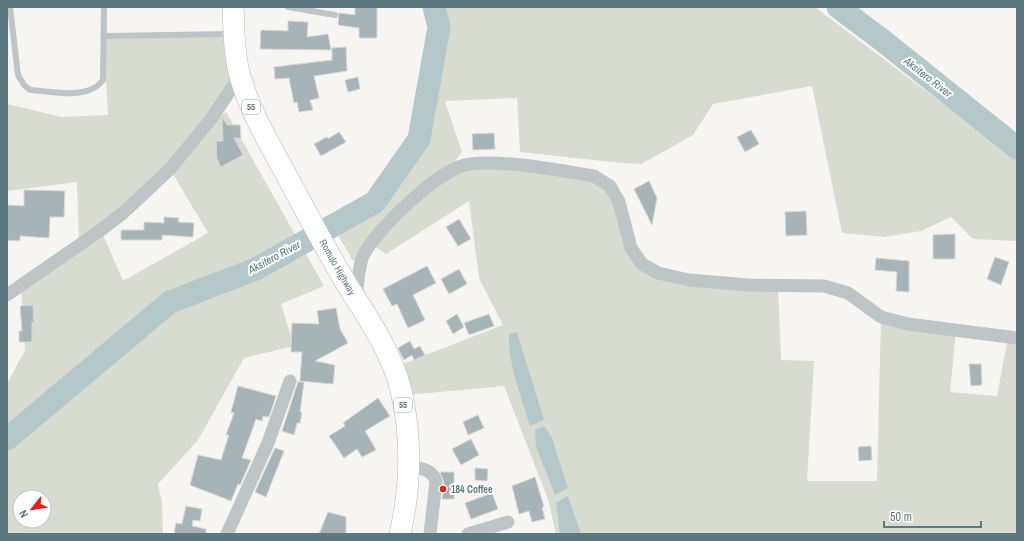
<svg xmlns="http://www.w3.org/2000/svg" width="1024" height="541" font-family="'Archivo Narrow',sans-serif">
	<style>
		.green { fill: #d7dbd0; fill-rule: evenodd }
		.water { fill: #b5c8c9 }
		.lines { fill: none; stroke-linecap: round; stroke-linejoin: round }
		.river { stroke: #b5c8c9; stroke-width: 23 }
		.building { fill: #a6b4b7; stroke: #d7d6d4 }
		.trunk-casing { stroke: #b1b8ba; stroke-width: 22 }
		.service { stroke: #bec5c7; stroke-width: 6 }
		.minor { stroke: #bec5c7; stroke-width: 13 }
		.trunk { stroke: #fff; stroke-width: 21 }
		.poi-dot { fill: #f41713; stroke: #fff; stroke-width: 1.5 }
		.labels { text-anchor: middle; stroke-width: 4; stroke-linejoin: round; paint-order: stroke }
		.shield { fill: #fff; stroke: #8ea0a6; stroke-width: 1 }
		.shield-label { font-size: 9px; font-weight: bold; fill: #5e7880 }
		.street-label { font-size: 10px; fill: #5e7880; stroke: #fff }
		.poi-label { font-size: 10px; font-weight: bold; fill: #5e7880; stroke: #fff; text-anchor: start }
		.water-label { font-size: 11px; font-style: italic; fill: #587a7c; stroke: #fff }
	</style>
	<rect width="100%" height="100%" fill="#f6f5f1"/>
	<g class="green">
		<path d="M 436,7 L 815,7 L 1017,160 L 1017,241 L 973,239 L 951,217 L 921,231 L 884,237 L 842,233 L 812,86 L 713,104 L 693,135 L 641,164 L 612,162 L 520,152 L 517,98 L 445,101 L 462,152 L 445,174 L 495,163 L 606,184 L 631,248 L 658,273 L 778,285 L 781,360 L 814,361 L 807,481 L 877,481 L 881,317 L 956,331 L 950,392 L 997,396 L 1008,337 L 1017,338 L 1017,534 L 556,534 L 548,499 L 504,386 L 407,395 L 397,366 L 503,325 L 479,278 L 469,201 L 386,254 L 370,243 L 353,261 L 335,230 L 375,202 L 419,139 L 438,35 Z"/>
		<path d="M 223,34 L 231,90 L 202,130 L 226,112 L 324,286 L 281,304 L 294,346 L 244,358 L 198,440 L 158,484 L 162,503 L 163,534 L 7,534 L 7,384 L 25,350 L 21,286 L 79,247 L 77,182 L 7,191 L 7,104 L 62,117 L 108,115 L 104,36 ZM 170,169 L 208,233 L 123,281 L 101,230 ZM 20,497 L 44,497 L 44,521 L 20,521 Z"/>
	</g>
	<g class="water">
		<path d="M 517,332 L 544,420 L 530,426 C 521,396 508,365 509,334 Z"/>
		<path d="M 544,426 L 552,438 L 568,488 L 555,495 L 536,447 L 535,430 Z"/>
		<path d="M 568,496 L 581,534 L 560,534 L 556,503 Z"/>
	</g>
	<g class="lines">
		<g class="river">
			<path d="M 838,7 L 882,40 L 1017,148"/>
			<path d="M 7,439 L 170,302 L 256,269 L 375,202 L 419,139 L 439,27 L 434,7"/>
		</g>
	</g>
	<g class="building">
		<path d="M 355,7 L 377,7 L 377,38 L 359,38 L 359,28 L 338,25 L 339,13 L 355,15 Z"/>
		<path d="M 288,21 L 308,22 L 307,37 L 328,34 L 331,50 L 260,49 L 261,30 L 288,31 Z"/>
		<path d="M 346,47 L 347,71 L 314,76 L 319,98 L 310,100 L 313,110 L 299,112 L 297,102 L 294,103 L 289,78 L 275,79 L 274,67 L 332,60 L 332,48 Z"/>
		<path d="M 358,77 L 360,89 L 348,92 L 345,80 Z"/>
		<path d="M 222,117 L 227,125 L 240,125 L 241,138 L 234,138 L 243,155 L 221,167 L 217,159 L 216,141 L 223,141 Z"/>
		<path d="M 751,130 L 759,144 L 745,152 L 737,137 Z"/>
		<path d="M 339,132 L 346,142 L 321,156 L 314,144 L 327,137 L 328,139 Z"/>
		<path d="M 494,133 L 495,149 L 473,150 L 472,134 Z"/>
		<path d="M 649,181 L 657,198 L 652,225 L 634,189 Z"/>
		<path d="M 24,190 L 65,191 L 64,217 L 50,217 L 49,238 L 20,236 L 20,241 L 7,240 L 7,205 L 24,206 Z"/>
		<path d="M 806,211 L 807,235 L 786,236 L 785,212 Z"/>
		<path d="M 164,217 L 179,218 L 178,222 L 194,223 L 193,237 L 162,235 L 162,240 L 121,240 L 121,230 L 144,230 L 144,222 L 164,223 Z"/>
		<path d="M 459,219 L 471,239 L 458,246 L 446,227 Z"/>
		<path d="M 955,234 L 955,259 L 933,259 L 933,235 Z"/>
		<path d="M 995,257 L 1009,262 L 1001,285 L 987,279 Z"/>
		<path d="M 876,258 L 909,261 L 909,292 L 896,291 L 897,272 L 875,270 Z"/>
		<path d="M 427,266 L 436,283 L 413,295 L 425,320 L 408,328 L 397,304 L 392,306 L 383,289 Z"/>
		<path d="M 459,269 L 467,284 L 449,294 L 441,279 Z"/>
		<path d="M 33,305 L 34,322 L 32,322 L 32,342 L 19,342 L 19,331 L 22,331 L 20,306 Z"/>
		<path d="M 336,308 L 340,329 L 348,343 L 315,361 L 335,365 L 333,384 L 300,381 L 302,352 L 291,352 L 292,323 L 319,324 L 317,311 Z"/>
		<path d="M 457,314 L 464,327 L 453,334 L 446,321 Z"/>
		<path d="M 489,314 L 494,326 L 469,335 L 464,323 Z"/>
		<path d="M 410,341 L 414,349 L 420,346 L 425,355 L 414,360 L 412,355 L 404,360 L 398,348 Z"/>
		<path d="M 969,364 L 981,364 L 982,385 L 971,386 Z"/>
		<path d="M 298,382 L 304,382 L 300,412 L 302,412 L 300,423 L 297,423 L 294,435 L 282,431 Z"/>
		<path d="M 238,386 L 276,396 L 269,417 L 263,416 L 262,421 L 256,419 L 242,458 L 251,460 L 240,485 L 238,484 L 231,501 L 190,485 L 198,455 L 221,460 L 229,435 L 226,435 L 234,413 L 231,412 Z"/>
		<path d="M 378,398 L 390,416 L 365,431 L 376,450 L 362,457 L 357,449 L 344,458 L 329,436 L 345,426 L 343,423 Z"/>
		<path d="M 478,415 L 484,428 L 468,435 L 463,422 Z"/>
		<path d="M 471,439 L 479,455 L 461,465 L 452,449 Z"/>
		<path d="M 871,446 L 872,460 L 859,461 L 858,447 Z"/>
		<path d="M 275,448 L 284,451 L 266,497 L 255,492 Z"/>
		<path d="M 475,468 L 488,469 L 487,481 L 475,480 Z"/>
		<path d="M 440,472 L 454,472 L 454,499 L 442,499 L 444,483 Z"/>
		<path d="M 535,477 L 544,507 L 542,507 L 545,519 L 532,522 L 529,511 L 519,514 L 512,486 Z"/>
		<path d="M 492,493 L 498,509 L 471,519 L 465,503 Z"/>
		<path d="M 186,506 L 202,509 L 200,521 L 193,520 L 192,526 L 206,529 L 206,534 L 174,534 L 176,523 L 182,524 Z"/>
		<path d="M 328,512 L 346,517 L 346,534 L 319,534 Z"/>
	</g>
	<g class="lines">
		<g class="trunk-casing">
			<path id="trunk" d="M 233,7 C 234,30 234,54 240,76 C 249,108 266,138 282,167 C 304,207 325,249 349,288 C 369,319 392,354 401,390 C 412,438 411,486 400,534"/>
		</g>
		<g class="service">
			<path d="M 10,7 L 18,75 L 24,85 L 30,90 C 53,91 88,101 103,80 L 104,7"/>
			<path d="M 288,7 L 335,15"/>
			<path d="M 104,36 L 231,34"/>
		</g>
		<g class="minor">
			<path d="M 7,295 L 101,230 L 123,213 L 170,169 L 211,119 L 240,76"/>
			<path d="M 356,297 C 358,284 358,268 363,256 C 375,230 442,166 470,164 C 508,160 556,170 594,176 L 610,186 L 619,202 L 631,248 L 642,264 L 658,273 L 689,280 L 748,285 L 824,286 L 848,293 L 881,317 L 908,324 L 1017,338"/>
			<path d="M 410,466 C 421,469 433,469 436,482 L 430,534"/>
			<path d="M 227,534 L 268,443 L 290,381"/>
			<path d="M 468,534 L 508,522"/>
		</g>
		<use href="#trunk" class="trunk"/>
	</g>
	<circle class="poi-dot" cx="443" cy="489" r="4"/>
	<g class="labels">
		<g class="shield">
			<rect x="242" y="100" width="18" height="14" rx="3"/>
			<rect x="394" y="398" width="18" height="14" rx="3"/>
		</g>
		<g class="shield-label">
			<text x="251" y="110">55</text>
			<text x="403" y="408">55</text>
		</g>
		<g class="street-label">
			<text transform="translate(338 267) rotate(60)" y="4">Romulo Highway</text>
		</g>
		<g class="poi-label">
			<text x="451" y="493">184 Coffee</text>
		</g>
		<g class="water-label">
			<text transform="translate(928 77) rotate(38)" y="4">Aksitero River</text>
			<text transform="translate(274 257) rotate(-28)" y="4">Aksitero River</text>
		</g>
	</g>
	<rect width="1024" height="541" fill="none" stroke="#5e7880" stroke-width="16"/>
	<g transform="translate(32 509) rotate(240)"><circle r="19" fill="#ffffff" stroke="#bfc9cc"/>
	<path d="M0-3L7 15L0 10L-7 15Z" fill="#f41713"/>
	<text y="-6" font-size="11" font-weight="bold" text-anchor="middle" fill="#5e7880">N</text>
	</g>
	<path d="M884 521v6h97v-6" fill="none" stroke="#5e7880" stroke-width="2"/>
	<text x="890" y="521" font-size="12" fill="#5e7880" stroke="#ffffff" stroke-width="3" paint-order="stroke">50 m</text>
</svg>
